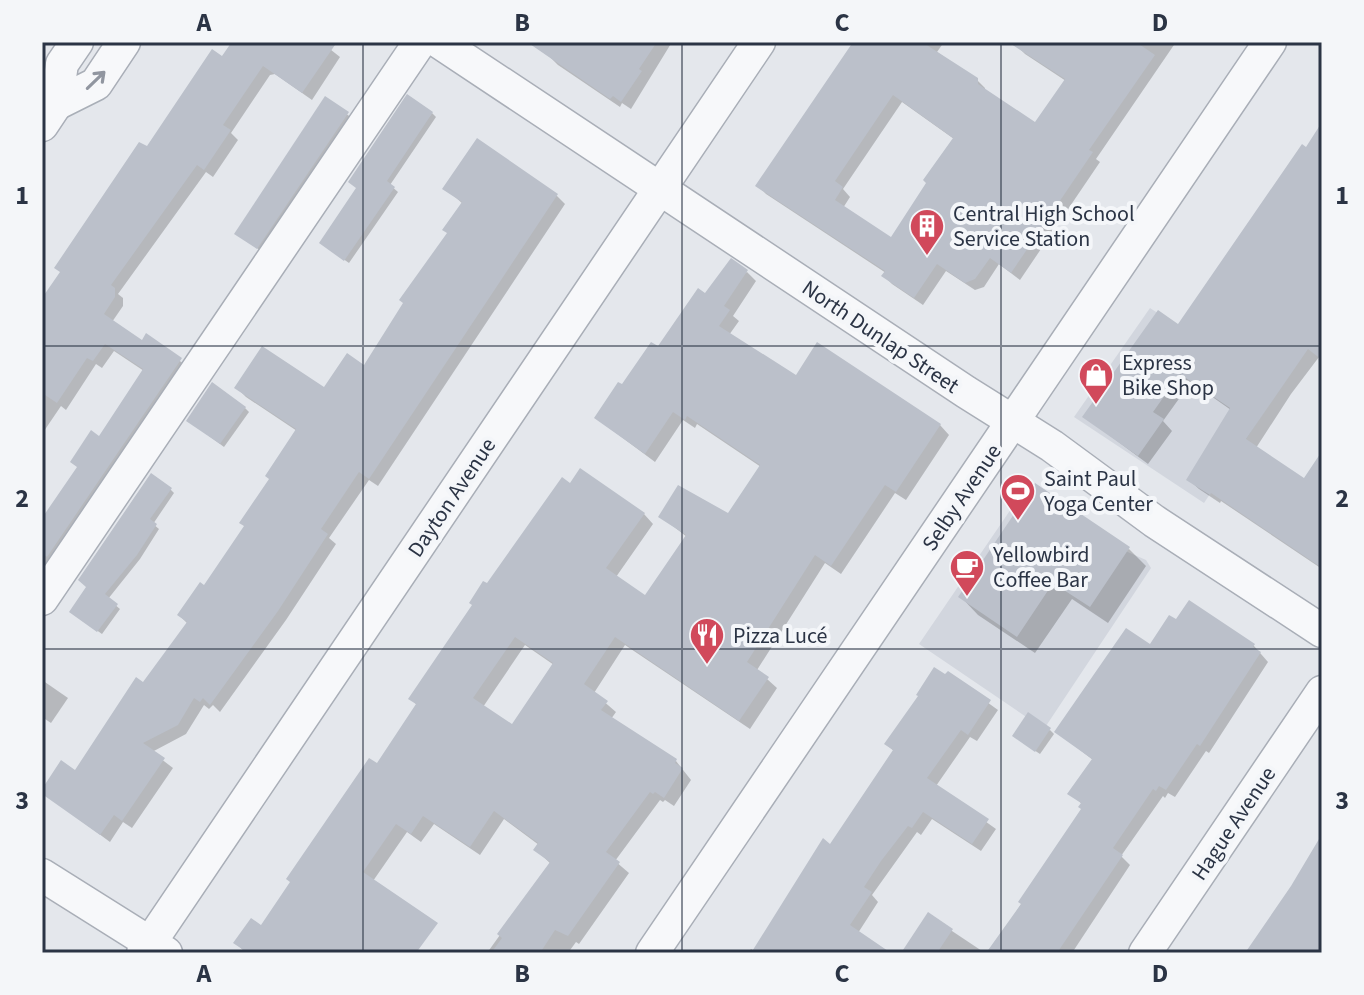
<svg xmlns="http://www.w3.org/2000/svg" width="1364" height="995" font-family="'Source Sans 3',sans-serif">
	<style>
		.built { fill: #d2d6de }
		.shadow { fill: #0003; fill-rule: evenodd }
		.building { fill: #bbc0ca; fill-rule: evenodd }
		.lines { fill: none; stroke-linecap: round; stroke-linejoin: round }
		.minor-casing { stroke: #a9aeb7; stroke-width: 35 }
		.minor { stroke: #f7f8fa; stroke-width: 32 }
		.oneway { stroke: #9196a0 }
		.grid { fill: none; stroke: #2b3445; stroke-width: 2; stroke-opacity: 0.55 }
		.labels { text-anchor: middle; stroke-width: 8; stroke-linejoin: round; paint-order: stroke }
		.poi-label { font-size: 22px; fill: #2b3445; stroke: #f4f6f9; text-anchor: start }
		.street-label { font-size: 22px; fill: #2b3445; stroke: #f4f6f9 }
		.neatline { fill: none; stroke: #2b3445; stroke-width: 3 }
		.grid-label { font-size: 26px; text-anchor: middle; font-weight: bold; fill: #2b3445 }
	</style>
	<rect width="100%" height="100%" fill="#e4e7ec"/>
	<g class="built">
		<path d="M 1150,308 L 1277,392 L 1204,503 L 1074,417 Z"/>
		<path d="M 1026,487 L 1123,550 L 1146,560 L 1151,568 L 1044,729 L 919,644 Z"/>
	</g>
	<g class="shadow">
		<path d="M 234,42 L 321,42 L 340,57 L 312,100 L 275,74 L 270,75 L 231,133 L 238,140 L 213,177 L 206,172 L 118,294 L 123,298 L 123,306 L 112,322 L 142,342 L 147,336 L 189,368 L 42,579 L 42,522 L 144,371 L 114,351 L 102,368 L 96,364 L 66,410 L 61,406 L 42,434 L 42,302 L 147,149 Z"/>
		<path d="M 559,42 L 672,42 L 631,109 L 622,103 L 620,107 L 558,65 L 549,56 Z"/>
		<path d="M 855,42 L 944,42 L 937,52 L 976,79 L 985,88 L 985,92 L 1035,125 L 1066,81 L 1025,54 L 1017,46 L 1019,42 L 1176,42 L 1096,159 L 1100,162 L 1020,280 L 999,264 L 984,287 L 975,290 L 946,271 L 923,305 L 892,284 L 884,276 L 886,273 L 766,194 L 758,186 ZM 902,102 L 954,139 L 892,239 L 843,208 L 850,197 L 843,189 Z"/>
		<path d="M 325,99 L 352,118 L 261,251 L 241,237 Z"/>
		<path d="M 432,113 L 436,117 L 390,185 L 398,192 L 349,263 L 326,247 Z"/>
		<path d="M 1322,126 L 1322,357 L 1319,357 L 1291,394 L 1256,448 L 1305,481 L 1322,455 L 1322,569 L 1221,501 L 1220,503 L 1199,489 L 1189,480 L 1231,410 L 1191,382 L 1163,421 L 1172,431 L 1148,464 L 1085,417 L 1179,327 Z"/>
		<path d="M 445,188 L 557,196 L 565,204 L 378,486 L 369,480 L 329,538 L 336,544 L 286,620 L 220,712 L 213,705 L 209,709 L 204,705 L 186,734 L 152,752 L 173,768 L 132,828 L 123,822 L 110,842 L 42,792 L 76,772 L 188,624 L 179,615 L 205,588 L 246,527 L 297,431 L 246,397 L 237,388 L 325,390 L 365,367 L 449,234 L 463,204 Z"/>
		<path d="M 747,272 L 756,281 L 733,316 L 739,321 L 729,335 L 796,378 L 940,425 L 949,435 L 906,500 L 895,493 L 841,574 L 825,563 L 757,670 L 777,688 L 750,729 L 625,645 L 594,693 L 616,712 L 611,719 L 676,761 L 691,780 L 674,806 L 665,800 L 663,802 L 660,800 L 615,861 L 629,873 L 579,944 L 576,942 L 568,953 L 487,953 L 551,864 L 536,850 L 539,845 L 504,819 L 480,855 L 434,824 L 421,842 L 407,832 L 373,881 L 405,953 L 246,953 L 236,943 L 262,928 L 378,766 L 417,705 L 411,699 L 487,586 L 644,514 L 653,524 L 616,577 L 646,598 L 687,537 L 660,516 L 728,516 L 761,467 L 697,424 L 695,428 L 683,420 L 655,462 L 596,418 L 706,295 ZM 525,645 L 554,665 L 512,727 L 483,707 Z"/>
		<path d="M 245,408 L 249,412 L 224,447 L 193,424 Z"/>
		<path d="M 170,489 L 174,493 L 153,524 L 159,529 L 140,559 L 108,599 L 120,609 L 102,634 L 75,615 Z"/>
		<path d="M 1129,549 L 1146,566 L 1108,623 L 1072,599 L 1035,653 L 978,615 L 961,597 Z"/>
		<path d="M 1190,603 L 1254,646 L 1268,662 L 1209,753 L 1206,751 L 1175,797 L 1168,793 L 1165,798 L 1163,796 L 1121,856 L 1130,865 L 1072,953 L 989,953 L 1084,809 L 1082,804 L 1070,793 L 1093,760 L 1057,732 L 1177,622 Z"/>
		<path d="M 948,674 L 998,710 L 977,741 L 970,737 L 936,786 L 996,829 L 981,851 L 932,819 L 921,835 L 917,832 L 872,895 L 878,902 L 858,933 L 888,953 L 748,953 L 751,949 L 754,951 L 823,841 L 831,847 L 895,752 L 886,744 Z"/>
		<path d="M 42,680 L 68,698 L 51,723 L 42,717 Z"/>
		<path d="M 1050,730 L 1054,734 L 1040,754 L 1019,740 Z"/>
		<path d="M 928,915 L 985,953 L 904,953 Z"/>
	</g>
	<g class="building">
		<path d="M 228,42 L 337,42 L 302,93 L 263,66 L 223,125 L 231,130 L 204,170 L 197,165 L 111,285 L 115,288 L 115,297 L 104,314 L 142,340 L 146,333 L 182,358 L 47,557 L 42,553 L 42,518 L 77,467 L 70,462 L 91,430 L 99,436 L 143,369 L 105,344 L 93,361 L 87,358 L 57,403 L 42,393 L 42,298 L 60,272 L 54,268 L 139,142 L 147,146 L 212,49 L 222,56 L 231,43 Z"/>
		<path d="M 527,42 L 657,42 L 639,69 L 642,71 L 621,102 L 613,96 L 610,99 Z"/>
		<path d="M 853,42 L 922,42 L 978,78 L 978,84 L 1035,122 L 1065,79 L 1008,42 L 1136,42 L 1155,55 L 1089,150 L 1093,152 L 1011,273 L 990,258 L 975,279 L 965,283 L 937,264 L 914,298 L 881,276 L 885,271 L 755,186 ZM 893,95 L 953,138 L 923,180 L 926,183 L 891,237 L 835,200 L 843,187 L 835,181 Z"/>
		<path d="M 407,94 L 433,112 L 387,181 L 395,187 L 344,261 L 319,243 L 356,188 L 348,182 Z"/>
		<path d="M 325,96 L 349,112 L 257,249 L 234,234 Z"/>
		<path d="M 1322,122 L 1322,360 L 1308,349 L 1246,439 L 1304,478 L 1322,451 L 1322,568 L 1211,493 L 1210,495 L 1186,480 L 1230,408 L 1180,374 L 1153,412 L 1164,419 L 1138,456 L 1082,417 L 1158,310 L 1178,324 L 1302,144 L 1306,147 Z"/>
		<path d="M 477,138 L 558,194 L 369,479 L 359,472 L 321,529 L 328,534 L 278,611 L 210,705 L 203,698 L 200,702 L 194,698 L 178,725 L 143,743 L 165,758 L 122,821 L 114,815 L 100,835 L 42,794 L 42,789 L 61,760 L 75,770 L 136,677 L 143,682 L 187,622 L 177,615 L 200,582 L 204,585 L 244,526 L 239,523 L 269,479 L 265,476 L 296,429 L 234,388 L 262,346 L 324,387 L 347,353 L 364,365 L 403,303 L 399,300 L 447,233 L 442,230 L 462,202 L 442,189 Z"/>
		<path d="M 731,258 L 748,270 L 724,306 L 730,310 L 719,326 L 796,375 L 817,342 L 941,424 L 896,492 L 885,485 L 831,566 L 815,555 L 747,662 L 769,677 L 739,721 L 615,637 L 584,684 L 608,701 L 601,710 L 677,759 L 675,763 L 683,768 L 664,798 L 655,792 L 653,794 L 650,792 L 606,852 L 620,862 L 568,936 L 555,930 L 540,953 L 491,953 L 502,938 L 497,934 L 550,862 L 533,850 L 538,843 L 494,811 L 470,847 L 423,816 L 411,834 L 396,824 L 363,872 L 438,923 L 416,953 L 248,953 L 233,943 L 251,918 L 261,925 L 290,882 L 286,879 L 369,758 L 377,763 L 416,704 L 408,699 L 472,605 L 469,603 L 483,581 L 487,583 L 562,477 L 570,483 L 580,468 L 645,513 L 606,568 L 645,595 L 686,535 L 658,517 L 678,485 L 728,513 L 760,465 L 687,416 L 685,420 L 673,412 L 645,454 L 594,418 L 618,382 L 622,384 L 651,342 L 658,346 L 698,288 L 705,293 ZM 515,637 L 553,663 L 512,724 L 473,698 Z"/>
		<path d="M 212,382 L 246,407 L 220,444 L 186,421 Z"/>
		<path d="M 151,473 L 172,488 L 150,519 L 157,524 L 137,555 L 105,594 L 118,604 L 97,632 L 69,612 L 86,587 L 78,580 Z"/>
		<path d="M 1035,483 L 1130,547 L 1090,607 L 1053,583 L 1017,637 L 958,597 Z"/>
		<path d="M 1189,600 L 1255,644 L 1253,647 L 1261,652 L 1200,746 L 1197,744 L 1166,790 L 1159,786 L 1156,791 L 1153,789 L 1113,848 L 1123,855 L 1057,953 L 986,953 L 1021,904 L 1018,902 L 1081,809 L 1078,807 L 1081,803 L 1067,794 L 1092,759 L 1054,732 L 1126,628 L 1150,644 L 1169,615 L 1176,619 Z"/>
		<path d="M 934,667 L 945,674 L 948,671 L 991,700 L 968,735 L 961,730 L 927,778 L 989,819 L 972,844 L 923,812 L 912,828 L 908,826 L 881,861 L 864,887 L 872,892 L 850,925 L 891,953 L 751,953 L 823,838 L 830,844 L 893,750 L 884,744 L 918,696 L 916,695 Z"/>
		<path d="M 1028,712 L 1051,728 L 1035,752 L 1012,736 Z"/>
		<path d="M 1322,834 L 1322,953 L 1245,953 L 1291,886 Z"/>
		<path d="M 928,912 L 953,929 L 937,953 L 901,953 Z"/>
	</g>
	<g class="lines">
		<g class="minor-casing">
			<g id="minor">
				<path d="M 439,42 L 966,392 L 1052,446 L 1154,521 L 1322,631"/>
				<path d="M 56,104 L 96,84 L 124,42"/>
				<path d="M 42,125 L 56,104 L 62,64 L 77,42"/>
				<path d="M 42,599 L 420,42"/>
				<path d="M 42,875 L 166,953"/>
				<path d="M 143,953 L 759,42"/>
				<path d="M 652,953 L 1270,42"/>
				<path d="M 1145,953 L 1322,692"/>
			</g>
		</g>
		<use href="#minor" class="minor"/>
	</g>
	<defs><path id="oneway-shaft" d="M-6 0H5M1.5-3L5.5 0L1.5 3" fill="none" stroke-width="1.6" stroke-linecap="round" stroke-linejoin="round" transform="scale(2)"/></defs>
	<use class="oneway" href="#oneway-shaft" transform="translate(96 80) rotate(-44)"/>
	<path class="grid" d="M 363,42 L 363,953M 682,42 L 682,953M 1001,42 L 1001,953M 42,346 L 1322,346M 42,649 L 1322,649"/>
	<defs>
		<g id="building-pin" transform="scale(1.8)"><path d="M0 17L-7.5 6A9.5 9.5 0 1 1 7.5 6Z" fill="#d1495b" stroke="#f4f6f9"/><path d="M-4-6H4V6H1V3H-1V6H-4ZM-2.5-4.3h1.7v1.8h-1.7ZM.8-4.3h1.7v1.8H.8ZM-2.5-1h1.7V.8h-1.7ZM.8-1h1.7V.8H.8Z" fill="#fff"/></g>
		<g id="shop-pin" transform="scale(1.8)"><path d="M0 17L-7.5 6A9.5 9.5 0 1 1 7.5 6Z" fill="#d1495b" stroke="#f4f6f9"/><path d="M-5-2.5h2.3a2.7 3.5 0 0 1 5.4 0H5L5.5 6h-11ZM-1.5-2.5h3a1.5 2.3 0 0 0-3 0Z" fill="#fff"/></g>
		<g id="stadium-pin" transform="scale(1.8)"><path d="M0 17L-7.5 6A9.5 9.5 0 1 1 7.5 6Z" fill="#d1495b" stroke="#f4f6f9"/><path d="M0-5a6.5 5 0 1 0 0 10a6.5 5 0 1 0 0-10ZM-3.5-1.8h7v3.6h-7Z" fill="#fff"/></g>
		<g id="cafe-pin" transform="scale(1.8)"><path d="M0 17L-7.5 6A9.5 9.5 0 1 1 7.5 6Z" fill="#d1495b" stroke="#f4f6f9"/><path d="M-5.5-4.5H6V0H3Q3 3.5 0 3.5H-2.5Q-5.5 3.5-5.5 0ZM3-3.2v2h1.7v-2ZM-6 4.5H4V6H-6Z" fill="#fff"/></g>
		<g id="restaurant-pin" transform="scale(1.8)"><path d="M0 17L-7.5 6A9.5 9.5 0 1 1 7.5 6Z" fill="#d1495b" stroke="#f4f6f9"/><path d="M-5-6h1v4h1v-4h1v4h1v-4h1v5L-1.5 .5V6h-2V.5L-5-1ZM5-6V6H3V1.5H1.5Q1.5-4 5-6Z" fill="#fff"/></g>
	</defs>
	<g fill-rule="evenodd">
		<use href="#building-pin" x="927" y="226"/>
		<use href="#shop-pin" x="1096" y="375"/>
		<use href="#stadium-pin" x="1018" y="491"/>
		<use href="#cafe-pin" x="967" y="567"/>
		<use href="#restaurant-pin" x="707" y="635"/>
	</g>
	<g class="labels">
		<g class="poi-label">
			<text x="953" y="221">Central High School<tspan x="953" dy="25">Service Station</tspan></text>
			<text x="1122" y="370">Express<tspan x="1122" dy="25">Bike Shop</tspan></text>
			<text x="1044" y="486">Saint Paul<tspan x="1044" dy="25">Yoga Center</tspan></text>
			<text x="993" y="562">Yellowbird<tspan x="993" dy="25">Coffee Bar</tspan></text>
			<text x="733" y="643">Pizza Lucé</text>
		</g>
		<g class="street-label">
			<text transform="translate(881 336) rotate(34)" y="8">North Dunlap Street</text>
			<text transform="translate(451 497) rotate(-56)" y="8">Dayton Avenue</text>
			<text transform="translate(961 497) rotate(-56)" y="8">Selby Avenue</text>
			<text transform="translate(1233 823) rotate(-56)" y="8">Hague Avenue</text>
		</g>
	</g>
	<rect width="1364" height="995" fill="none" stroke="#f4f6f9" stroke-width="88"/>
	<rect x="44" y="44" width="1276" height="907" class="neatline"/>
	<g class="grid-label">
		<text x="204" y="31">A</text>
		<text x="522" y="31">B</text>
		<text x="842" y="31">C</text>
		<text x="1160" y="31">D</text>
		<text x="22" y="204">1</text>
		<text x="1342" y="204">1</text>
		<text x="22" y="507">2</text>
		<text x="1342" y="507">2</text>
		<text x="22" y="809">3</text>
		<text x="1342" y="809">3</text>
		<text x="204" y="982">A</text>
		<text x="522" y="982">B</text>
		<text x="842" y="982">C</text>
		<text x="1160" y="982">D</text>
	</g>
</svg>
